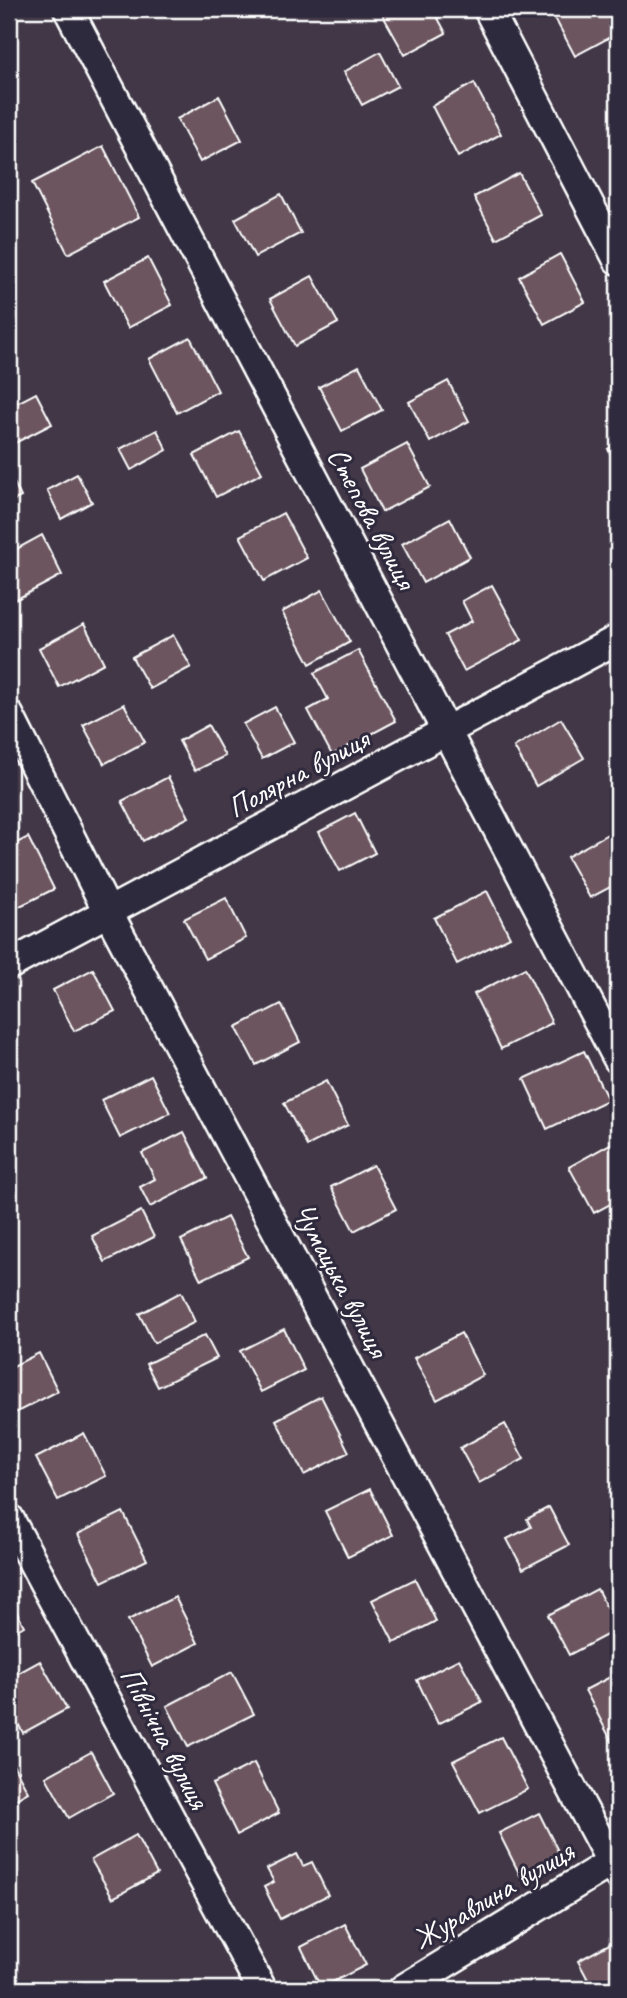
<svg xmlns="http://www.w3.org/2000/svg" width="627" height="1998" font-family="Caveat,sans-serif">
	<style>
		.building { fill: #6c555e; stroke: #fff; stroke-width: 2 }
		.lines { fill: none; stroke-linecap: round; stroke-linejoin: round }
		.street-casing { stroke: #fff; stroke-width: 33 }
		.street { stroke: #2f2a3d; stroke-width: 28 }
		.labels { text-anchor: middle; stroke-width: 6; stroke-linejoin: round; paint-order: stroke }
		.street-label { font-size: 30px; fill: #fff; stroke: #2f2a3d }
	</style>
	<rect width="100%" height="100%" fill="#413747"/>
	<filter id="ink" filterUnits="userSpaceOnUse"><feTurbulence type="fractalNoise" baseFrequency=".0143" numOctaves="2"/><feDisplacementMap in="SourceGraphic" scale="14" xChannelSelector="R" yChannelSelector="G"/><feConvolveMatrix kernelMatrix="1 2 1 2 8 2 1 2 1" color-interpolation-filters="sRGB"/></filter>
	<g filter="url(#ink)">
		<g class="building">
			<path d="M 391,9 L 433,9 L 446,33 L 405,55 L 382,14 Z"/>
			<path d="M 550,9 L 618,9 L 618,33 L 575,56 Z"/>
			<path d="M 380,52 L 398,86 L 362,105 L 344,72 Z"/>
			<path d="M 474,83 L 501,134 L 458,157 L 432,106 Z"/>
			<path d="M 219,96 L 242,140 L 200,162 L 177,119 Z"/>
			<path d="M 103,146 L 139,217 L 68,254 L 32,183 Z"/>
			<path d="M 519,173 L 541,215 L 496,239 L 474,197 Z"/>
			<path d="M 281,194 L 301,233 L 255,257 L 235,219 Z"/>
			<path d="M 560,254 L 585,302 L 544,324 L 519,277 Z"/>
			<path d="M 148,258 L 172,305 L 128,328 L 104,281 Z"/>
			<path d="M 312,276 L 338,323 L 295,346 L 270,299 Z"/>
			<path d="M 190,337 L 218,391 L 177,413 L 149,359 Z"/>
			<path d="M 359,366 L 382,410 L 342,431 L 319,387 Z"/>
			<path d="M 448,381 L 469,421 L 430,442 L 409,402 Z"/>
			<path d="M 36,393 L 52,424 L 9,446 L 9,407 Z"/>
			<path d="M 157,430 L 167,450 L 131,470 L 120,449 Z"/>
			<path d="M 239,431 L 262,473 L 216,497 L 194,455 Z"/>
			<path d="M 618,443 L 618,469 L 608,449 Z"/>
			<path d="M 407,444 L 430,487 L 382,512 L 360,469 Z"/>
			<path d="M 9,472 L 21,497 L 9,503 Z"/>
			<path d="M 77,474 L 92,502 L 61,519 L 47,490 Z"/>
			<path d="M 283,513 L 307,558 L 264,581 L 240,536 Z"/>
			<path d="M 450,518 L 470,557 L 423,583 L 402,544 Z"/>
			<path d="M 42,535 L 62,575 L 15,600 L 9,587 L 9,553 Z"/>
			<path d="M 492,585 L 522,640 L 464,671 L 445,635 L 472,621 L 462,601 Z"/>
			<path d="M 322,590 L 350,642 L 310,664 L 282,612 Z"/>
			<path d="M 84,624 L 104,663 L 59,687 L 39,648 Z"/>
			<path d="M 173,635 L 191,667 L 150,689 L 132,657 Z"/>
			<path d="M 358,650 L 396,721 L 332,755 L 308,710 L 328,699 L 314,673 Z"/>
			<path d="M 124,704 L 145,742 L 104,764 L 83,725 Z"/>
			<path d="M 275,707 L 294,742 L 262,759 L 243,724 Z"/>
			<path d="M 561,719 L 584,758 L 536,786 L 514,747 Z"/>
			<path d="M 208,725 L 225,756 L 195,771 L 179,741 Z"/>
			<path d="M 168,777 L 189,817 L 143,841 L 122,801 Z"/>
			<path d="M 355,813 L 375,853 L 340,871 L 319,832 Z"/>
			<path d="M 613,831 L 618,840 L 618,883 L 590,898 L 567,857 Z"/>
			<path d="M 28,837 L 54,889 L 12,910 L 9,902 L 9,847 Z"/>
			<path d="M 487,891 L 510,937 L 457,964 L 434,918 Z"/>
			<path d="M 226,898 L 246,938 L 205,959 L 184,919 Z"/>
			<path d="M 525,968 L 552,1023 L 501,1049 L 474,994 Z"/>
			<path d="M 93,969 L 115,1011 L 74,1031 L 53,990 Z"/>
			<path d="M 281,1004 L 300,1042 L 256,1065 L 236,1027 Z"/>
			<path d="M 584,1051 L 608,1100 L 547,1129 L 524,1079 Z"/>
			<path d="M 151,1075 L 170,1113 L 120,1138 L 101,1100 Z"/>
			<path d="M 326,1081 L 348,1125 L 307,1146 L 284,1103 Z"/>
			<path d="M 184,1132 L 207,1178 L 150,1207 L 140,1187 L 155,1179 L 142,1153 Z"/>
			<path d="M 614,1142 L 618,1150 L 618,1200 L 594,1213 L 569,1167 Z"/>
			<path d="M 373,1165 L 396,1209 L 354,1231 L 331,1187 Z"/>
			<path d="M 141,1211 L 154,1237 L 105,1262 L 92,1236 Z"/>
			<path d="M 227,1217 L 248,1257 L 201,1280 L 181,1240 Z"/>
			<path d="M 181,1292 L 195,1322 L 154,1343 L 139,1314 Z"/>
			<path d="M 284,1329 L 304,1370 L 261,1392 L 240,1351 Z"/>
			<path d="M 461,1333 L 483,1375 L 437,1400 L 414,1358 Z"/>
			<path d="M 205,1335 L 217,1358 L 158,1387 L 146,1364 Z"/>
			<path d="M 39,1353 L 58,1391 L 15,1413 L 9,1401 L 9,1368 Z"/>
			<path d="M 321,1396 L 349,1452 L 304,1475 L 276,1420 Z"/>
			<path d="M 505,1424 L 524,1459 L 479,1483 L 460,1448 Z"/>
			<path d="M 84,1433 L 106,1476 L 58,1500 L 36,1458 Z"/>
			<path d="M 370,1489 L 393,1535 L 348,1557 L 325,1511 Z"/>
			<path d="M 549,1507 L 569,1545 L 523,1569 L 507,1539 L 531,1527 L 527,1519 Z"/>
			<path d="M 123,1512 L 147,1560 L 102,1582 L 78,1534 Z"/>
			<path d="M 415,1579 L 436,1621 L 394,1643 L 372,1600 Z"/>
			<path d="M 597,1589 L 618,1629 L 569,1655 L 548,1615 Z"/>
			<path d="M 175,1597 L 198,1643 L 152,1667 L 128,1620 Z"/>
			<path d="M 9,1598 L 24,1626 L 9,1635 Z"/>
			<path d="M 459,1659 L 482,1702 L 438,1724 L 417,1680 Z"/>
			<path d="M 40,1661 L 67,1709 L 23,1733 L 9,1707 L 9,1678 Z"/>
			<path d="M 232,1672 L 254,1714 L 188,1747 L 167,1706 Z"/>
			<path d="M 618,1673 L 618,1739 L 612,1742 L 585,1690 Z"/>
			<path d="M 501,1737 L 528,1789 L 480,1813 L 453,1761 Z"/>
			<path d="M 91,1752 L 113,1793 L 69,1818 L 46,1777 Z"/>
			<path d="M 9,1757 L 28,1792 L 9,1803 Z"/>
			<path d="M 254,1763 L 279,1813 L 237,1835 L 212,1784 Z"/>
			<path d="M 539,1813 L 563,1861 L 523,1881 L 499,1833 Z"/>
			<path d="M 136,1835 L 157,1874 L 113,1898 L 91,1860 Z"/>
			<path d="M 297,1854 L 303,1866 L 312,1862 L 328,1895 L 280,1919 L 264,1887 L 274,1882 L 267,1869 Z"/>
			<path d="M 345,1924 L 366,1965 L 321,1988 L 301,1947 Z"/>
			<path d="M 611,1943 L 618,1956 L 618,1989 L 593,1989 L 578,1961 Z"/>
		</g>
		<g class="lines">
			<g class="street-casing">
				<g id="street">
					<path d="M 68,9 L 618,1059"/>
					<path d="M 488,9 L 618,260"/>
					<path d="M 9,715 L 108,912 L 618,1875"/>
					<path d="M 9,965 L 618,639"/>
					<path d="M 9,1518 L 262,1989"/>
					<path d="M 403,1989 L 618,1858"/>
				</g>
			</g>
			<use href="#street" class="street"/>
		</g>
	</g>
	<g class="labels">
		<g class="street-label">
			<text transform="translate(372 518) rotate(62)" y="10">Степова вулиця</text>
			<text transform="translate(298 773) rotate(-28)" y="10">Полярна вулиця</text>
			<text transform="translate(341 1280) rotate(62)" y="10">Чумацька вулиця</text>
			<text transform="translate(165 1738) rotate(62)" y="10">Північна вулиця</text>
			<text transform="translate(493 1895) rotate(-31)" y="10">Журавлина вулиця</text>
		</g>
	</g>
	<rect width="627" height="1998" fill="none" stroke="#2f2a3d" stroke-width="35"/>
	<rect x="18" y="18" width="592" height="1963" fill="none" stroke="#fff" stroke-width="2.5" filter="url(#ink)"/>
</svg>
